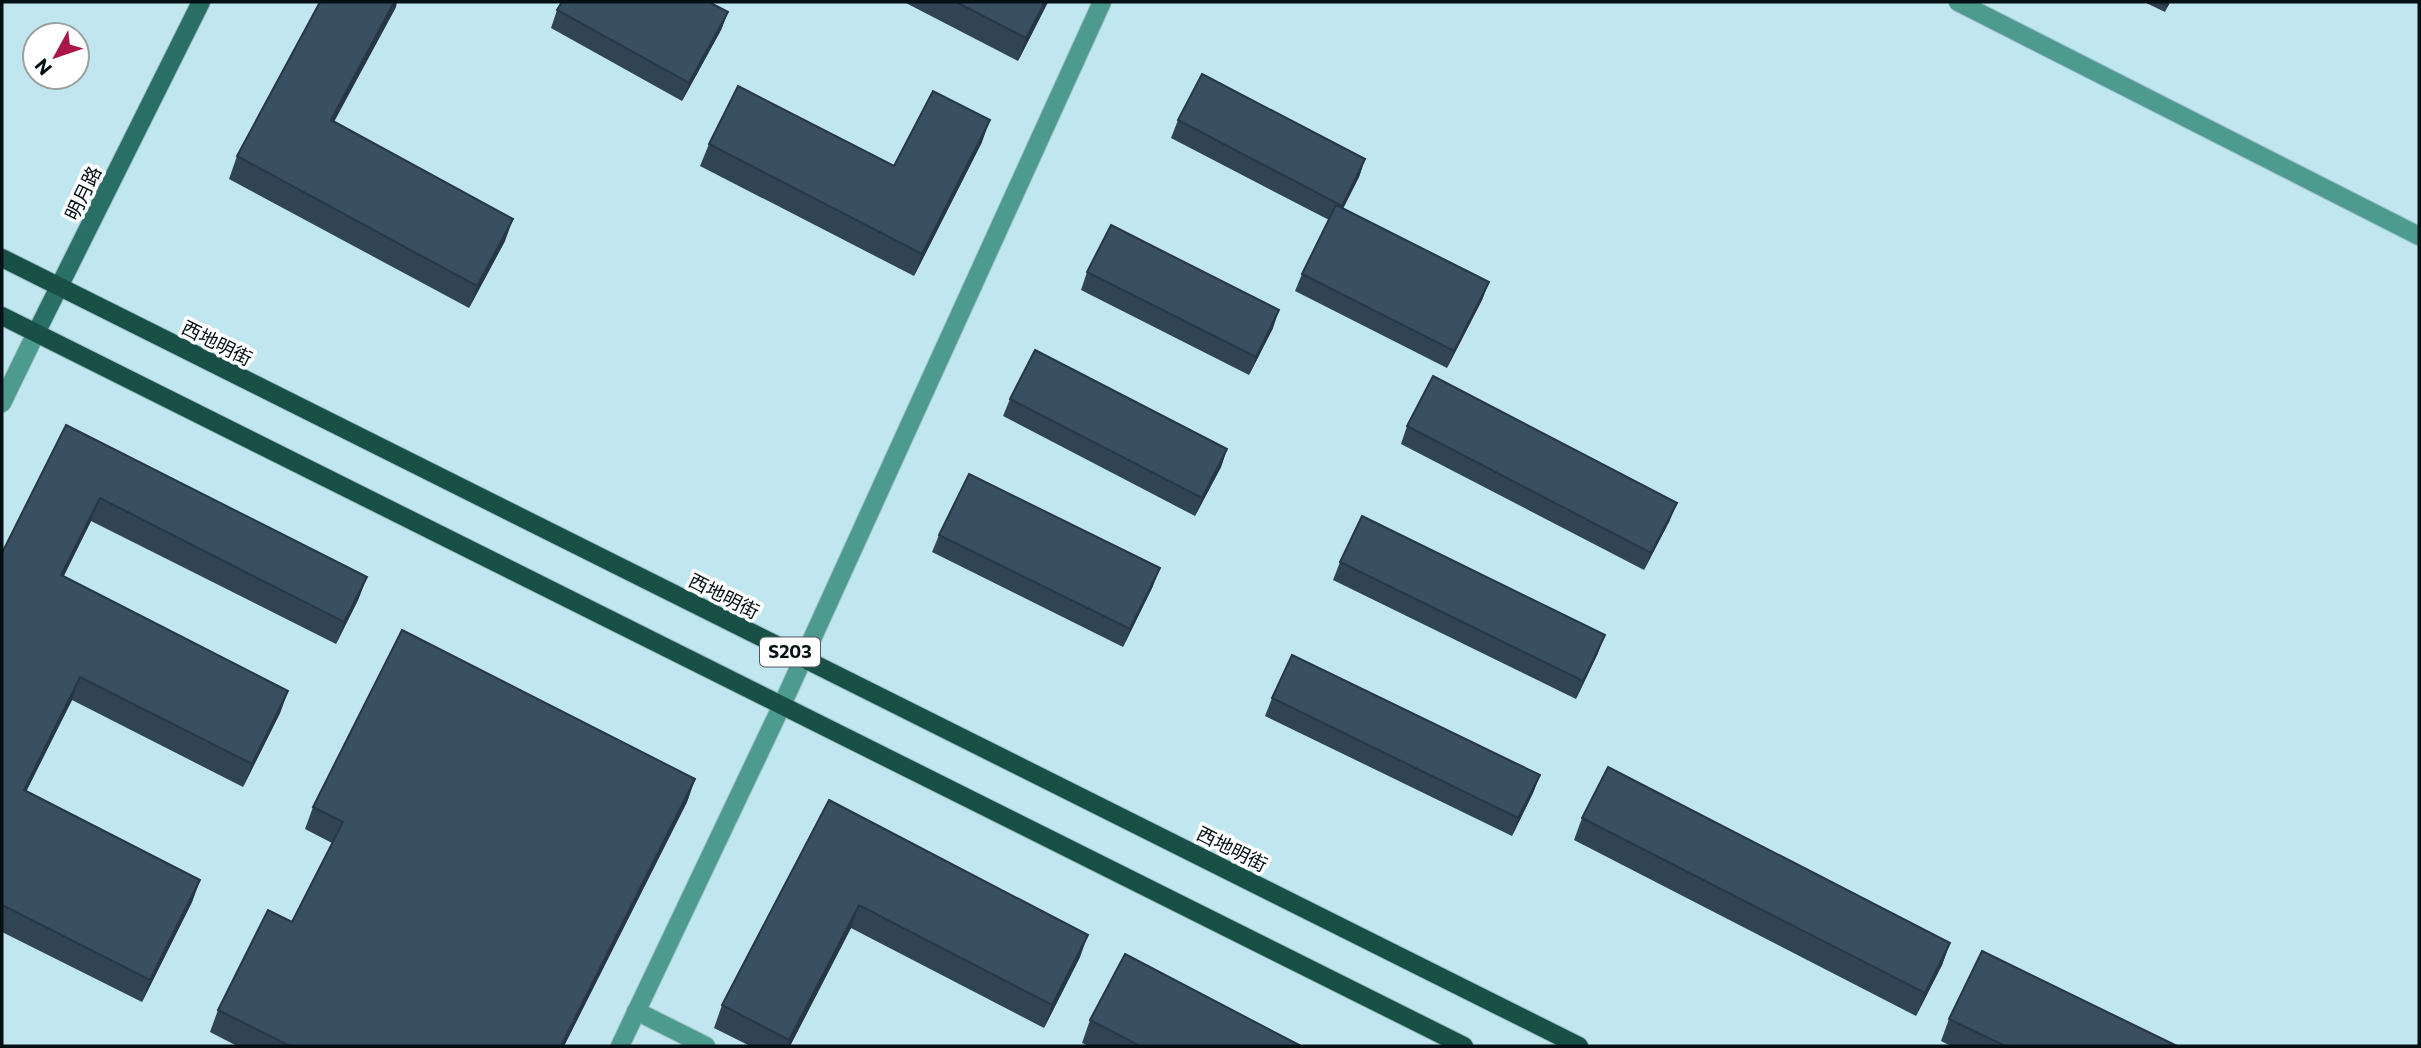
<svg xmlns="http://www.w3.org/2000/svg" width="2421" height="1048" font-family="Commissioner,'Noto Sans SC',sans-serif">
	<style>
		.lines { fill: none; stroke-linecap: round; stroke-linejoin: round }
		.lane-casing { stroke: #9ec0c8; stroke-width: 20 }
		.street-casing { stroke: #9ec0c8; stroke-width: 20 }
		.secondary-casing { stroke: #9ec0c8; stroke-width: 20 }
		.primary-casing { stroke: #9ec0c8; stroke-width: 20 }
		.lane { stroke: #4d9a8e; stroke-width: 18 }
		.street { stroke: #4d9a8e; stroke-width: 18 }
		.secondary { stroke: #2a6f65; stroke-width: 18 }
		.primary { stroke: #185048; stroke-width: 18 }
		.wall { fill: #314454 }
		.shaded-wall { fill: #283745 }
		.building { fill: #394f62; stroke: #283745; stroke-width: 2 }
		.labels { text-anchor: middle; stroke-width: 7; stroke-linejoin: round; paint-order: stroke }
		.shield { fill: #fff; stroke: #4f585a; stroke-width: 2 }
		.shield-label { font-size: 18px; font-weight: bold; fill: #041114 }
		.street-label { font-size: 19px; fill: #041114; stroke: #fff }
	</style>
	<rect width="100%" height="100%" fill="#c0e7f0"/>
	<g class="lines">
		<g class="lane-casing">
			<path id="lane" d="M 1958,2 L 2419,236"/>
		</g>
		<g class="street-casing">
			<g id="street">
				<path d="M 2,403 L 36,333"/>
				<path d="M 636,1011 L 706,1046"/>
				<path d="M 620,1046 L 782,705 L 1102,2"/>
			</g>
		</g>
		<g class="secondary-casing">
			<path id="secondary" d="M 36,333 L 201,2"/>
		</g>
		<g class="primary-casing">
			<g id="primary">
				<path d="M 2,258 L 1579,1046"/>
				<path d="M 2,316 L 1464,1046"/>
			</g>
		</g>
		<use href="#lane" class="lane"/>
		<use href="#street" class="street"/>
		<use href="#secondary" class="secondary"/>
		<use href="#primary" class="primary"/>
	</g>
	<g class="wall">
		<path d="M 904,2 L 1048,2 L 1018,61 Z"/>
		<path d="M 2144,2 L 2170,2 L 2165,12 Z"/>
		<path d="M 396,7 L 334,122 L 505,241 L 469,308 L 229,179 L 237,156 Z"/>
		<path d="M 557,10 L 728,12 L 721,30 L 682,101 L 551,28 Z"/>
		<path d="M 1178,120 L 1365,159 L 1359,177 L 1343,209 L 1489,282 L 1482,300 L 1447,368 L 1295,291 L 1302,274 L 1329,220 L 1171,138 Z"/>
		<path d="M 982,142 L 914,276 L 700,166 L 709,144 L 894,166 Z"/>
		<path d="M 1087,272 L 1273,328 L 1249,375 L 1081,290 Z"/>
		<path d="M 1010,399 L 1227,449 L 1221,467 L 1195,516 L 1003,416 Z"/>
		<path d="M 66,425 L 367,577 L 358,600 L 336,644 L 91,521 L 63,577 L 288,691 L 280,713 L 243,787 L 72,700 L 26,792 L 200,880 L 192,902 L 142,1002 L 2,932 L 2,553 Z"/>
		<path d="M 1407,426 L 1670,520 L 1644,570 L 1401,444 Z"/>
		<path d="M 939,535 L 1153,586 L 1123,647 L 932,552 Z"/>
		<path d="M 1340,562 L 1598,653 L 1576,699 L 1333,580 Z"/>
		<path d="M 1272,698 L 1540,775 L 1533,793 L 1512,836 L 1265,716 Z"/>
		<path d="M 695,779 L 687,802 L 564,1046 L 237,1046 L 210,1032 L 218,1010 L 292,922 L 332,843 L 305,829 L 313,807 Z"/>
		<path d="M 829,800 L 1080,957 L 1044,1028 L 851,928 L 790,1046 L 750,1046 L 714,1028 L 722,1005 Z"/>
		<path d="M 1582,818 L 1950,943 L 1942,965 L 1916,1016 L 1574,840 Z"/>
		<path d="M 1949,1019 L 2177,1046 L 1951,1046 L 1941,1041 Z"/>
		<path d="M 1090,1020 L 1301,1046 L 1089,1046 L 1082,1043 Z"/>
	</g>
	<g class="shaded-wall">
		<path d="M 394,2 L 397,2 L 396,7 L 322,143 L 331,120 Z"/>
		<path d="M 1045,2 L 1048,2 L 1018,61 L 1026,38 Z"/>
		<path d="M 728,12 L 721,30 L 682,101 L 689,83 Z"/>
		<path d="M 990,120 L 982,142 L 914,276 L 922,254 Z"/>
		<path d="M 1365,159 L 1359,177 L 1335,223 L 1342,206 Z"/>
		<path d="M 513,219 L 505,241 L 469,308 L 477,286 Z"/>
		<path d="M 1489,282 L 1482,300 L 1447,368 L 1454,351 Z"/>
		<path d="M 1279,310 L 1273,328 L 1249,375 L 1256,357 Z"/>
		<path d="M 1227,449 L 1221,467 L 1195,516 L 1202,498 Z"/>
		<path d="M 100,498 L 91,521 L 53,598 L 61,575 Z"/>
		<path d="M 1677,503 L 1670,520 L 1644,570 L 1651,553 Z"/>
		<path d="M 1160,568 L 1153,586 L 1123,647 L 1130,629 Z"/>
		<path d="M 367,577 L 358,600 L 336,644 L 344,622 Z"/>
		<path d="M 1605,635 L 1598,653 L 1576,699 L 1583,681 Z"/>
		<path d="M 80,677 L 72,700 L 15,813 L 24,790 Z"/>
		<path d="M 288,691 L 280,713 L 243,787 L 252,764 Z"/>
		<path d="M 1540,775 L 1533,793 L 1512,836 L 1518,818 Z"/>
		<path d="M 695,779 L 687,802 L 564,1046 L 561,1046 Z"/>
		<path d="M 200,880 L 192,902 L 142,1002 L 150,980 Z"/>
		<path d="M 859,905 L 851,928 L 790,1046 L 787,1046 Z"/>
		<path d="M 1088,935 L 1080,957 L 1044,1028 L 1052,1005 Z"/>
		<path d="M 1950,943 L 1942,965 L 1916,1016 L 1925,993 Z"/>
	</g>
	<g class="building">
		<path d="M 320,2 L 394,2 L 331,120 L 513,219 L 477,286 L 237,156 Z"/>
		<path d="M 562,2 L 709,2 L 728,12 L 689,83 L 557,10 Z"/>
		<path d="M 956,2 L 1045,2 L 1026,38 Z"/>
		<path d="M 2159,2 L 2169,2 L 2167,6 Z"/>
		<path d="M 1202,74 L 1365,159 L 1342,206 L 1178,120 Z"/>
		<path d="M 738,86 L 894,166 L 933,91 L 990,120 L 922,254 L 709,144 Z"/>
		<path d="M 1336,205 L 1489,282 L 1454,351 L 1302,274 Z"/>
		<path d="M 1111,225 L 1279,310 L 1256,357 L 1087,272 Z"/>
		<path d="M 1035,350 L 1227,449 L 1202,498 L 1010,399 Z"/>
		<path d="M 1433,376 L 1677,503 L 1651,553 L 1407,426 Z"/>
		<path d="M 66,425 L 367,577 L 344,622 L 100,498 L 61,575 L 288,691 L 252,764 L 80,677 L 24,790 L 200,880 L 150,980 L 2,905 L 2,553 Z"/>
		<path d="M 969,474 L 1160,568 L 1130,629 L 939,535 Z"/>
		<path d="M 1362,516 L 1605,635 L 1583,681 L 1340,562 Z"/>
		<path d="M 402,630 L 695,779 L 561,1046 L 290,1046 L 218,1010 L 268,910 L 292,922 L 343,822 L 313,807 Z"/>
		<path d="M 1292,655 L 1540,775 L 1518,818 L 1272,698 Z"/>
		<path d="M 1608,767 L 1950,943 L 1925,993 L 1582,818 Z"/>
		<path d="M 829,800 L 1088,935 L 1052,1005 L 859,905 L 789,1040 L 722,1005 Z"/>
		<path d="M 1982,951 L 2177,1046 L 2005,1046 L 1949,1019 Z"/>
		<path d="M 1125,954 L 1301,1046 L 1140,1046 L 1090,1020 Z"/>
	</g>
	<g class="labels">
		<rect class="shield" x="760" y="637.5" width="60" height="29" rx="5"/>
		<g class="shield-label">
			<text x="790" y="658">S203</text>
		</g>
		<g class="street-label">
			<text transform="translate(83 193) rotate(-64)" y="7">明月路</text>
			<text transform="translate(217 343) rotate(27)" y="7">西地明街</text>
			<text transform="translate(724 596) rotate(27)" y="7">西地明街</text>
			<text transform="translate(1232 849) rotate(27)" y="7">西地明街</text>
		</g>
	</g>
	<rect width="2421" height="1048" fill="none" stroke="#041114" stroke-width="7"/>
	<g transform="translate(56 56) rotate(230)"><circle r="33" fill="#ffffff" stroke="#9ba0a1" stroke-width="2"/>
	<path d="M0-5L12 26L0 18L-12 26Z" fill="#aa1648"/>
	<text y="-10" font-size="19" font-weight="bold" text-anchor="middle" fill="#041114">N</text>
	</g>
</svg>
